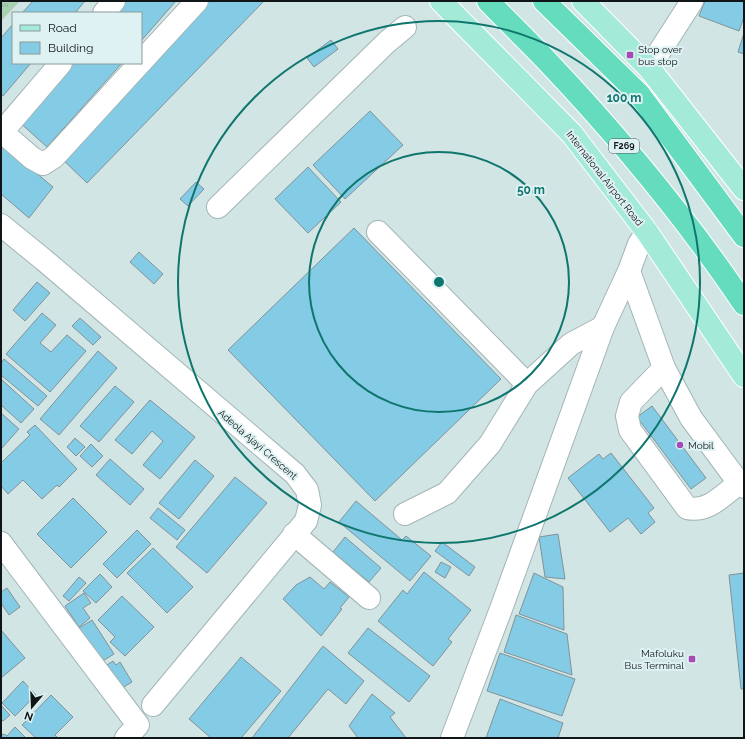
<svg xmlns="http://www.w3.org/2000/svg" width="745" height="739" font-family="Raleway,sans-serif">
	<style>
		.grass { fill: url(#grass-tufts) }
		.building { fill: #84cce6; stroke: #829298 }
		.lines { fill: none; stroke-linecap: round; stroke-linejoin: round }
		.minor-casing { stroke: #a3b5b6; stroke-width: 24 }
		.major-casing { stroke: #fff; stroke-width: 24 }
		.highway-casing { stroke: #fff; stroke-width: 24 }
		.minor { stroke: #fff; stroke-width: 22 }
		.major { stroke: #a3ead8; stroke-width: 22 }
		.highway { stroke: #66dcbe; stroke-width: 22 }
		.ring { fill: none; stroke: #0f766e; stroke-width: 2 }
		.poi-dot { fill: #a64bb6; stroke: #dff2f3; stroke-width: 1.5 }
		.labels { text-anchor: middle; stroke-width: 4; stroke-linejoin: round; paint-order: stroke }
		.shield { fill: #dff2f3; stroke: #4e5859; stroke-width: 1 }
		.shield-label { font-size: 9px; font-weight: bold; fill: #101617 }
		.poi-label { font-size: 10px; fill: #101617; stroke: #dff2f3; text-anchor: start }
		.street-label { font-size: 10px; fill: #101617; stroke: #dff2f3 }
		.centre { fill: #0f766e; stroke: #dff2f3; stroke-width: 2 }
		.ring-label { font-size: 12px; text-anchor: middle; font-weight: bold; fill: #0f766e; stroke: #dff2f3; stroke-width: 4; stroke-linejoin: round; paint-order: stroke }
	</style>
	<defs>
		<pattern id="grass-tufts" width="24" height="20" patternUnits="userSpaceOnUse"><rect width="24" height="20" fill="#a9d2b0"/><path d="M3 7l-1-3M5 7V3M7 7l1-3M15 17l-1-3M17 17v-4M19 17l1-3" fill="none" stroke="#90b497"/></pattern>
	</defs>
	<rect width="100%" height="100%" fill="#d2e5e5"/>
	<path class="grass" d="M 1,1 L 20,1 L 1,21 Z"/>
	<g class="building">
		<path d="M 33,1 L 85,1 L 75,13 L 22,13 Z"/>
		<path d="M 122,1 L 176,1 L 141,41 L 141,13 L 112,13 Z"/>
		<path d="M 207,1 L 264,1 L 87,183 L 58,155 Z"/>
		<path d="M 705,1 L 744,1 L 744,17 L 739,31 L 699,16 Z"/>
		<path d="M 13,24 L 13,63 L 31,63 L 3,96 L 1,95 L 1,38 Z"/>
		<path d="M 744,33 L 744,54 L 738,52 Z"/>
		<path d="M 331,40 L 338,49 L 314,67 L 307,58 Z"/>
		<path d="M 67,63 L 122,63 L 47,147 L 17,120 Z"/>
		<path d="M 370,111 L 403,145 L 345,199 L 313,165 Z"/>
		<path d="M 1,144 L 53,187 L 29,218 L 1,194 Z"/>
		<path d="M 308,167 L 341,202 L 308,233 L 275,199 Z"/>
		<path d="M 196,182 L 204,189 L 188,206 L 180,199 Z"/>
		<path d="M 354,228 L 501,379 L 375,501 L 228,350 Z"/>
		<path d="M 139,252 L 163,274 L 154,284 L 130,262 Z"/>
		<path d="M 37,282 L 50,293 L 25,321 L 13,310 Z"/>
		<path d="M 42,313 L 56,325 L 40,343 L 51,352 L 67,335 L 86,351 L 50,392 L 6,354 Z"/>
		<path d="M 80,318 L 101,337 L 93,345 L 72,326 Z"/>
		<path d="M 98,351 L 117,368 L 59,435 L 40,419 Z"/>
		<path d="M 4,359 L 47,396 L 38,406 L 1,375 L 1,363 Z"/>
		<path d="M 1,379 L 34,409 L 21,423 L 1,405 Z"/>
		<path d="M 115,386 L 134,402 L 99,442 L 80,426 Z"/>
		<path d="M 150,400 L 195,437 L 160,479 L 143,465 L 163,441 L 152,431 L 132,454 L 115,440 Z"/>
		<path d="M 652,406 L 706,478 L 691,489 L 637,417 Z"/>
		<path d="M 1,413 L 19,429 L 1,449 Z"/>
		<path d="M 35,425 L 77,469 L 59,487 L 57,485 L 42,499 L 23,480 L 8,494 L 1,486 L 1,463 L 30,435 L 27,432 Z"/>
		<path d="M 75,438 L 85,447 L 76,456 L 67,447 Z"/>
		<path d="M 91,444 L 103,456 L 92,467 L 80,456 Z"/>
		<path d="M 611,453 L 654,508 L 648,513 L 655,522 L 641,534 L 628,518 L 610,532 L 568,478 L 599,454 L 603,459 Z"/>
		<path d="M 110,459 L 144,489 L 130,505 L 96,475 Z"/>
		<path d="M 195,460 L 214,476 L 179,519 L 159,503 Z"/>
		<path d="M 235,477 L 267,503 L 207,573 L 176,547 Z"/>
		<path d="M 73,498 L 107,532 L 71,568 L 37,534 Z"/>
		<path d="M 356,501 L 402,540 L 406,536 L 431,556 L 410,581 L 339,522 Z"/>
		<path d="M 158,508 L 185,530 L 177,540 L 150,518 Z"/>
		<path d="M 137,530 L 151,544 L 117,578 L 103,564 Z"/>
		<path d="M 558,534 L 565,579 L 545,577 L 539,537 Z"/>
		<path d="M 345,537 L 381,568 L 369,582 L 333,552 Z"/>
		<path d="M 442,542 L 475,567 L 469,576 L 435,551 Z"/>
		<path d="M 153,548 L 193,587 L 167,613 L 127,573 Z"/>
		<path d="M 441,562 L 451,567 L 445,578 L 435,572 Z"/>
		<path d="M 424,572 L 471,610 L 448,639 L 452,642 L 433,666 L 378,621 L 403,590 L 407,594 Z"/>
		<path d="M 534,573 L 563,587 L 564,630 L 519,614 Z"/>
		<path d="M 744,573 L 744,689 L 741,689 L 729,575 Z"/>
		<path d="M 100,574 L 112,587 L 96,603 L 83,591 Z"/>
		<path d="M 79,577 L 86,583 L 69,601 L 63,596 Z"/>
		<path d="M 310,577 L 324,589 L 330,582 L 349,597 L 340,608 L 342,609 L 321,636 L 283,599 L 296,585 Z"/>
		<path d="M 7,588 L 20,607 L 9,615 L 1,603 L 1,592 Z"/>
		<path d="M 84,593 L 91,603 L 83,608 L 90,618 L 79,627 L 65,606 Z"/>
		<path d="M 122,596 L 154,627 L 125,656 L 110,642 L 115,637 L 98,620 Z"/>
		<path d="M 516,615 L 567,634 L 572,675 L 504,652 Z"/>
		<path d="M 92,620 L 114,654 L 101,662 L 79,628 Z"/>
		<path d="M 368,628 L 430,676 L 409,702 L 348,653 Z"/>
		<path d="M 1,630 L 25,658 L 1,678 Z"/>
		<path d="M 323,646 L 364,681 L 346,704 L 328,689 L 288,738 L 252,738 Z"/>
		<path d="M 500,653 L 575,679 L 562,716 L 487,691 Z"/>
		<path d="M 241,657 L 281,691 L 241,738 L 211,738 L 189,719 Z"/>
		<path d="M 113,661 L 116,665 L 120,662 L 132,682 L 122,688 L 107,665 Z"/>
		<path d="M 23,681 L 36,695 L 15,716 L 2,703 Z"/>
		<path d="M 372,694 L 395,713 L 390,717 L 406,738 L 358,738 L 349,726 Z"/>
		<path d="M 51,695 L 73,717 L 55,735 L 58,738 L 36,738 L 22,725 Z"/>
		<path d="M 500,699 L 563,723 L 558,738 L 486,738 Z"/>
		<path d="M 1,705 L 10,715 L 3,721 L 1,719 Z"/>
		<path d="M 15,727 L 26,738 L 1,738 L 1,733 L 3,735 L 4,734 L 7,736 Z"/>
	</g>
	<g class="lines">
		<g class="minor-casing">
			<g id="minor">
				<path d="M 104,13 L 114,1"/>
				<path d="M 141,62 L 197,1"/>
				<path d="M 649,68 L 692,1"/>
				<path d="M 1,131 L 32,158 L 43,164 L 54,157 L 140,63"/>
				<path d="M 2,132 L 61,63"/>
				<path d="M 218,207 L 387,42 L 405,27"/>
				<path d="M 1,225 L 44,260 L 295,474 L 307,490 L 310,505 L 306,521 L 153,705"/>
				<path d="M 378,232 L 527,384"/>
				<path d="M 629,271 L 664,368 L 691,418 L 739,483 L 744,487"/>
				<path d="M 664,368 L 631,402 L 627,416 L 630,430 L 687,508 C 708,513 723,495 739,483"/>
				<path d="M 405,514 L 447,493 L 490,444 L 527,384 L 571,344 L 603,327"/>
				<path d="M 294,534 L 369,598"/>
				<path d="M 1,543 L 138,725 L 126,738"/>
				<path d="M 452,738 L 501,609 L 603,327 L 629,271 L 639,244 L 647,232"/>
			</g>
		</g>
		<g class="major-casing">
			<g id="major">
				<path d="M 441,1 L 572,134 L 647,232 L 744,376"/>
				<path d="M 583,1 L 649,68 L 744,189"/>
			</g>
		</g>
		<g class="highway-casing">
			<g id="highway">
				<path d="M 488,1 C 507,21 528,41 547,61 C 619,137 686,218 744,304"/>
				<path d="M 544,1 L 639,94 L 744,236"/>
			</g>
		</g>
		<use href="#minor" class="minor"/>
		<use href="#major" class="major"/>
		<use href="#highway" class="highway"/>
	</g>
	<g class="ring">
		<circle cx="439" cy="282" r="130"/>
		<circle cx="439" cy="282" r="261"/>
	</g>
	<g class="poi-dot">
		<rect x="626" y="51" width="8" height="8" rx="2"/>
		<circle cx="680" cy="445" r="4"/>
		<rect x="688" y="655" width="8" height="8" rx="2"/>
	</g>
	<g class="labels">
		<rect class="shield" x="609" y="139" width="30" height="14" rx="3"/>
		<g class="shield-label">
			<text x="624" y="149">F269</text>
		</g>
		<g class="poi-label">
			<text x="638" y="53">Stop over<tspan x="638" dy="12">bus stop</tspan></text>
			<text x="688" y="449">Mobil</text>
			<text x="684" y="657" text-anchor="end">Mafoluku<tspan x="684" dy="12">Bus Terminal</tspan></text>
		</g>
		<g class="street-label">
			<text transform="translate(605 178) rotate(52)" y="4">International Airport Road</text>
			<text transform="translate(258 444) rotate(41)" y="4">Adeola Ajayi Crescent</text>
		</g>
	</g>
	<circle cx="439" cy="282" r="6" class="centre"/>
	<g class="ring-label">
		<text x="624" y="102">100 m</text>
		<text x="531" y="194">50 m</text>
	</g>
	<rect width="745" height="739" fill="none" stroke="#101617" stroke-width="4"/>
	<rect x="12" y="12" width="130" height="52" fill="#dff2f3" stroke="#8c9a9b"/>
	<rect x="20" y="25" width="20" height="6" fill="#a3ead8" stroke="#8c9a9b"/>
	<text x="48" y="32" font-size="12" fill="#101617">Road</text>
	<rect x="20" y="42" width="20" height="12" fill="#84cce6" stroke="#8c9a9b"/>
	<text x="48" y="52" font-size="12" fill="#101617">Building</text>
	<g transform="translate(32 707) rotate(199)" stroke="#dff2f3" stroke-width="3" paint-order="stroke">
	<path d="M0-3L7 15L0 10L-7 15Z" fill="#101617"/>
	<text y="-6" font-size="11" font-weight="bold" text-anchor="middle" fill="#101617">N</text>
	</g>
</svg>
